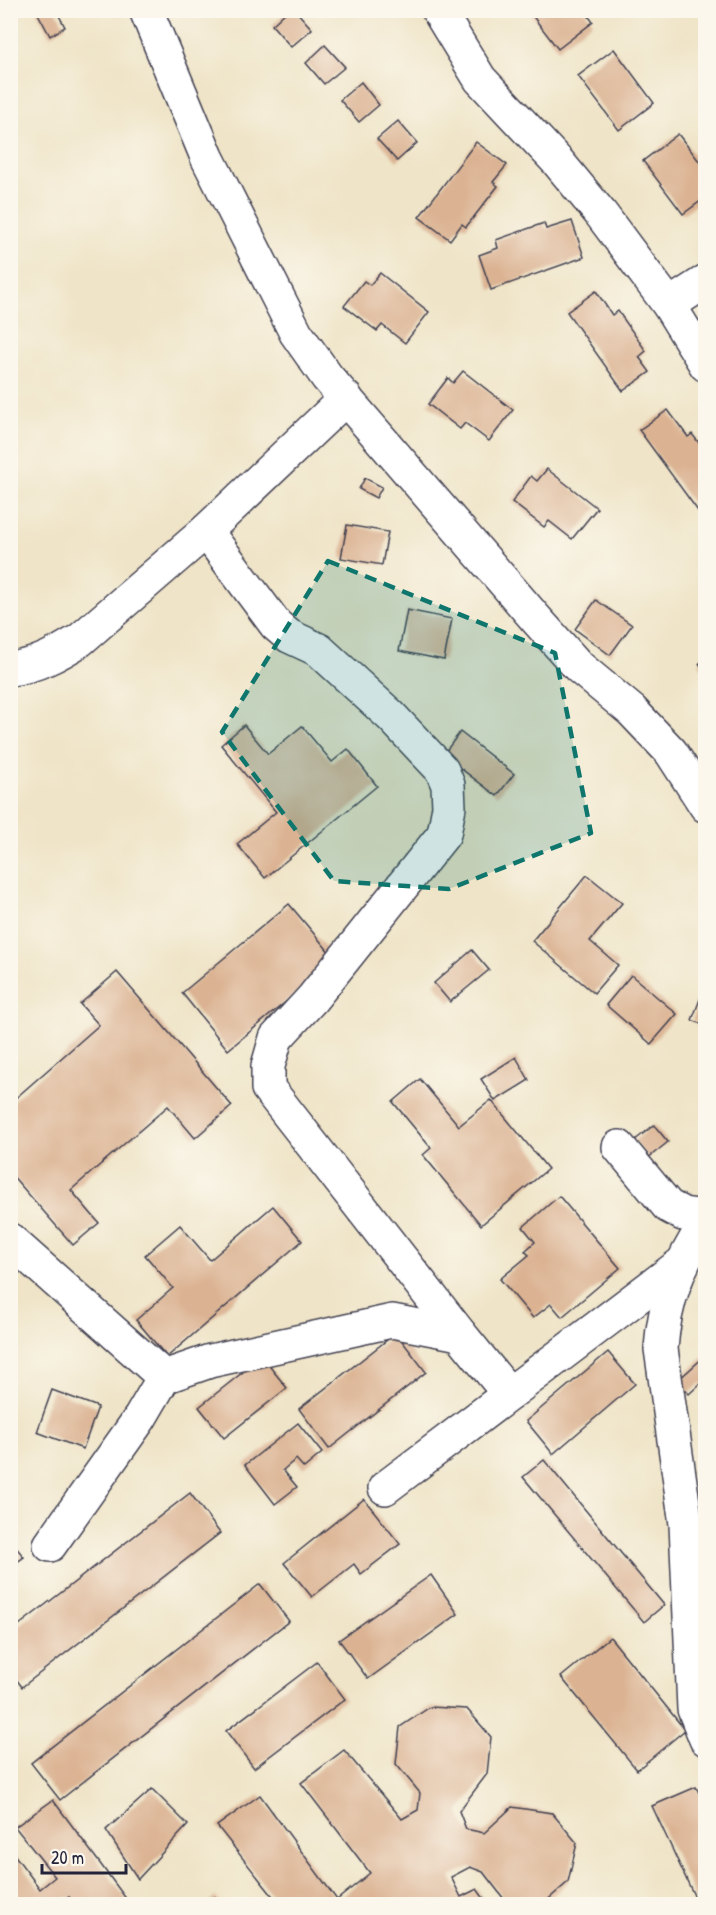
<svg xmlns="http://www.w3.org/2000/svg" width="716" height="1915" font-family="'Patrick Hand',sans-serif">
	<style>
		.building { fill: #dbb393 }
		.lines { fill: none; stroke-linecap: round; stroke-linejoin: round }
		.minor-casing { stroke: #413f50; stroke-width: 36 }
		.minor { stroke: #fff; stroke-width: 33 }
		.marked { fill: #0f766e; fill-opacity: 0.2; stroke: #0f766e; stroke-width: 4.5; stroke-dasharray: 12 8; stroke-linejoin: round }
	</style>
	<rect width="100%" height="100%" fill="#fbf7ec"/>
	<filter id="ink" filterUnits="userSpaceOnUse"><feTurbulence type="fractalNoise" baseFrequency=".0167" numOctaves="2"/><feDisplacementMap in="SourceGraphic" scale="12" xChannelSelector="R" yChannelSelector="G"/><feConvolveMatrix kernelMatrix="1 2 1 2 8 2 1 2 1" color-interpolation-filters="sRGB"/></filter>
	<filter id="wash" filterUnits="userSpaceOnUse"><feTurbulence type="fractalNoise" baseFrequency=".008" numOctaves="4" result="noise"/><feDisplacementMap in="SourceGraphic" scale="24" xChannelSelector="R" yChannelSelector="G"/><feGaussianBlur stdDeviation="1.35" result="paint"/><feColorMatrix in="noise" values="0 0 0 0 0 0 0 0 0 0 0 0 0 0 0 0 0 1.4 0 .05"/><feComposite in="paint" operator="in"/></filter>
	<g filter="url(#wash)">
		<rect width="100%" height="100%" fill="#efe4c7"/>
		<g id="blocks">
			<g class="building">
				<path d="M 36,10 L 56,10 L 65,27 L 50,36 Z"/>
				<path d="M 288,10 L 295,10 L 312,29 L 291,47 L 272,25 Z"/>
				<path d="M 528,10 L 584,10 L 593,22 L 558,49 Z"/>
				<path d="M 325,45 L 345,67 L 324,84 L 306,63 Z"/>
				<path d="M 614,49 L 654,103 L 619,130 L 578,76 Z"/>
				<path d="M 361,82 L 379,105 L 359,122 L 340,100 Z"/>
				<path d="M 398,121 L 417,143 L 397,161 L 377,139 Z"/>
				<path d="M 678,134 L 706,170 L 706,197 L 683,214 L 643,161 Z"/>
				<path d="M 476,142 L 507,165 L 493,182 L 498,186 L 466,227 L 462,224 L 450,240 L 419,217 Z"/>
				<path d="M 572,221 L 584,257 L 491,290 L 479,255 L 498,248 L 496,240 L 544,223 L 546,229 Z"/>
				<path d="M 380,273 L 429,312 L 405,343 L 382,325 L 377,331 L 344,306 L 364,281 L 370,285 Z"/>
				<path d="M 596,291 L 612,315 L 618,311 L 646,351 L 639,357 L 650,372 L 623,391 L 567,312 Z"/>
				<path d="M 463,371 L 513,410 L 489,441 L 465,423 L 460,429 L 428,404 L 448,378 L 453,383 Z"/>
				<path d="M 668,410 L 688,437 L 692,434 L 706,452 L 706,506 L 698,511 L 639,430 Z"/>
				<path d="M 547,469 L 597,508 L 572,539 L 549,521 L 544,527 L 512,502 L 531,476 L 537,481 Z"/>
				<path d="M 365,478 L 382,487 L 376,498 L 359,489 Z"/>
				<path d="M 347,525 L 388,532 L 382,565 L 341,558 Z"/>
				<path d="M 596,600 L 632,625 L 610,655 L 575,629 Z"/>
				<path d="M 407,610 L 452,619 L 444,660 L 399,651 Z"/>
				<path d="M 706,657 L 706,670 L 699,664 Z"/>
				<path d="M 244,725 L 268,754 L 302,726 L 332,762 L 348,749 L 377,786 L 265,878 L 237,844 L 276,812 L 221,745 Z"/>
				<path d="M 460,732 L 514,774 L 497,796 L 443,755 Z"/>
				<path d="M 587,875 L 622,903 L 590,941 L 618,965 L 594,993 L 532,941 Z"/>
				<path d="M 289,904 L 336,960 L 228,1050 L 182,993 Z"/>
				<path d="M 472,950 L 489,970 L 450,1002 L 434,983 Z"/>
				<path d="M 117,972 L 232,1106 L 195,1138 L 168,1106 L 71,1190 L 99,1223 L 73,1245 L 10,1173 L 10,1103 L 99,1025 L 80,1004 Z"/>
				<path d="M 631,975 L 677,1014 L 651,1044 L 606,1005 Z"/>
				<path d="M 702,994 L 706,996 L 706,1026 L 692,1020 Z"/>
				<path d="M 516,1057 L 529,1080 L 495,1101 L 481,1079 Z"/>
				<path d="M 420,1079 L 459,1126 L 491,1100 L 548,1169 L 481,1225 L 423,1155 L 431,1148 L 393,1102 Z"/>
				<path d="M 654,1125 L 668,1142 L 648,1158 L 634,1141 Z"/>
				<path d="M 559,1196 L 620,1268 L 562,1317 L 551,1304 L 533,1318 L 500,1279 L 529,1255 L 525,1251 L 535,1242 L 523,1227 Z"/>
				<path d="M 273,1206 L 302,1241 L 167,1357 L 136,1320 L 173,1288 L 145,1255 L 180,1225 L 210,1260 Z"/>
				<path d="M 396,1333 L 426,1372 L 329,1449 L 299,1409 Z"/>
				<path d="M 608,1352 L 635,1384 L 553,1454 L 526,1421 Z"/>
				<path d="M 706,1355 L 706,1388 L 701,1383 L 689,1394 L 677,1381 Z"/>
				<path d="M 262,1357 L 287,1388 L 224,1438 L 199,1407 Z"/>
				<path d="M 52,1390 L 98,1407 L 83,1449 L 37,1432 Z"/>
				<path d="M 298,1423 L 322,1453 L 304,1468 L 296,1459 L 283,1470 L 297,1487 L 275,1504 L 245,1465 Z"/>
				<path d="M 544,1460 L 664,1605 L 644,1622 L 523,1477 Z"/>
				<path d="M 190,1493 L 220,1533 L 22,1687 L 10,1671 L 10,1632 Z"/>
				<path d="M 364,1499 L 400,1544 L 361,1574 L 354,1564 L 312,1597 L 284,1563 Z"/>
				<path d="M 10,1540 L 24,1557 L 10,1567 Z"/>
				<path d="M 431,1575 L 458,1614 L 368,1679 L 339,1640 Z"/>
				<path d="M 260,1584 L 289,1621 L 60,1800 L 31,1763 Z"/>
				<path d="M 610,1637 L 685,1730 L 637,1770 L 561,1677 Z"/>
				<path d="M 317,1662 L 345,1699 L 254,1768 L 226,1731 Z"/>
				<path d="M 430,1707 L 467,1709 L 491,1737 L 487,1774 L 459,1811 L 466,1829 L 484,1833 L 512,1807 L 552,1813 L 577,1843 L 568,1882 L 544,1903 L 504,1899 L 483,1872 L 470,1867 L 451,1877 L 461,1897 L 477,1889 L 488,1904 L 279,1904 L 217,1826 L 260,1795 L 337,1900 L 370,1873 L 301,1783 L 344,1750 L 402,1819 L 418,1810 L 420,1793 L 396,1764 L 400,1727 Z"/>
				<path d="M 696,1787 L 706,1807 L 706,1904 L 698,1904 L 652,1806 Z"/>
				<path d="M 152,1789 L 188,1825 L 138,1879 L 106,1830 Z"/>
				<path d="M 53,1800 L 130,1904 L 75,1904 L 69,1897 L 58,1904 L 10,1904 L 10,1849 L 40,1889 L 55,1877 L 15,1827 Z"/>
				<path d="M 215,1897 L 221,1904 L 207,1904 Z"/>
			</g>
		</g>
	</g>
	<g filter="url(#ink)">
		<use href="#blocks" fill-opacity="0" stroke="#413f50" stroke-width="1.5"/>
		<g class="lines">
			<g class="minor-casing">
				<g id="minor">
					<path d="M 146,10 L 207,157 L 296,333 L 327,377 L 536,619 L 579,667 L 632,711 L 671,752 L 706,806"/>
					<path d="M 438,10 L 480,79 L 558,162 L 601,214 L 669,305 L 706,365"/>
					<path d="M 669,305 L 706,281"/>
					<path d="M 206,531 L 276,625 L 289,636 L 319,650 L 391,716 L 442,770 L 448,785 L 449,807 L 444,834 L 312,999 L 276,1038 L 268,1066 L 268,1088 L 460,1334"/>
					<path d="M 10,669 C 36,666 58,654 80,640 L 206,531 L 346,398"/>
					<path d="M 619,1147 L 668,1206 L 683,1214 L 706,1217"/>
					<path d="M 706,1223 C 679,1263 664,1302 661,1349 L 686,1524 L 694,1709 L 706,1739"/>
					<path d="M 10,1240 L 164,1377"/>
					<path d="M 385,1488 L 681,1264"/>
					<path d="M 50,1545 L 140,1418 L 164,1377 L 210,1361 L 392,1321 L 460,1334 L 509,1394"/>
				</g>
			</g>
			<use href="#minor" class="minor"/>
		</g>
	</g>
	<path class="marked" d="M 328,561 L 555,653 L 591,833 L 449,889 L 334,881 L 222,732 Z"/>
	<rect width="716" height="1915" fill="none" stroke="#fbf7ec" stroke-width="36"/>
	<path d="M42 1864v9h84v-9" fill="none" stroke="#22223b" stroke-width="3"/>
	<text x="51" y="1864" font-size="18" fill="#22223b" stroke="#fbf7ec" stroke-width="4.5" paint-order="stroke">20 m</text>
</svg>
